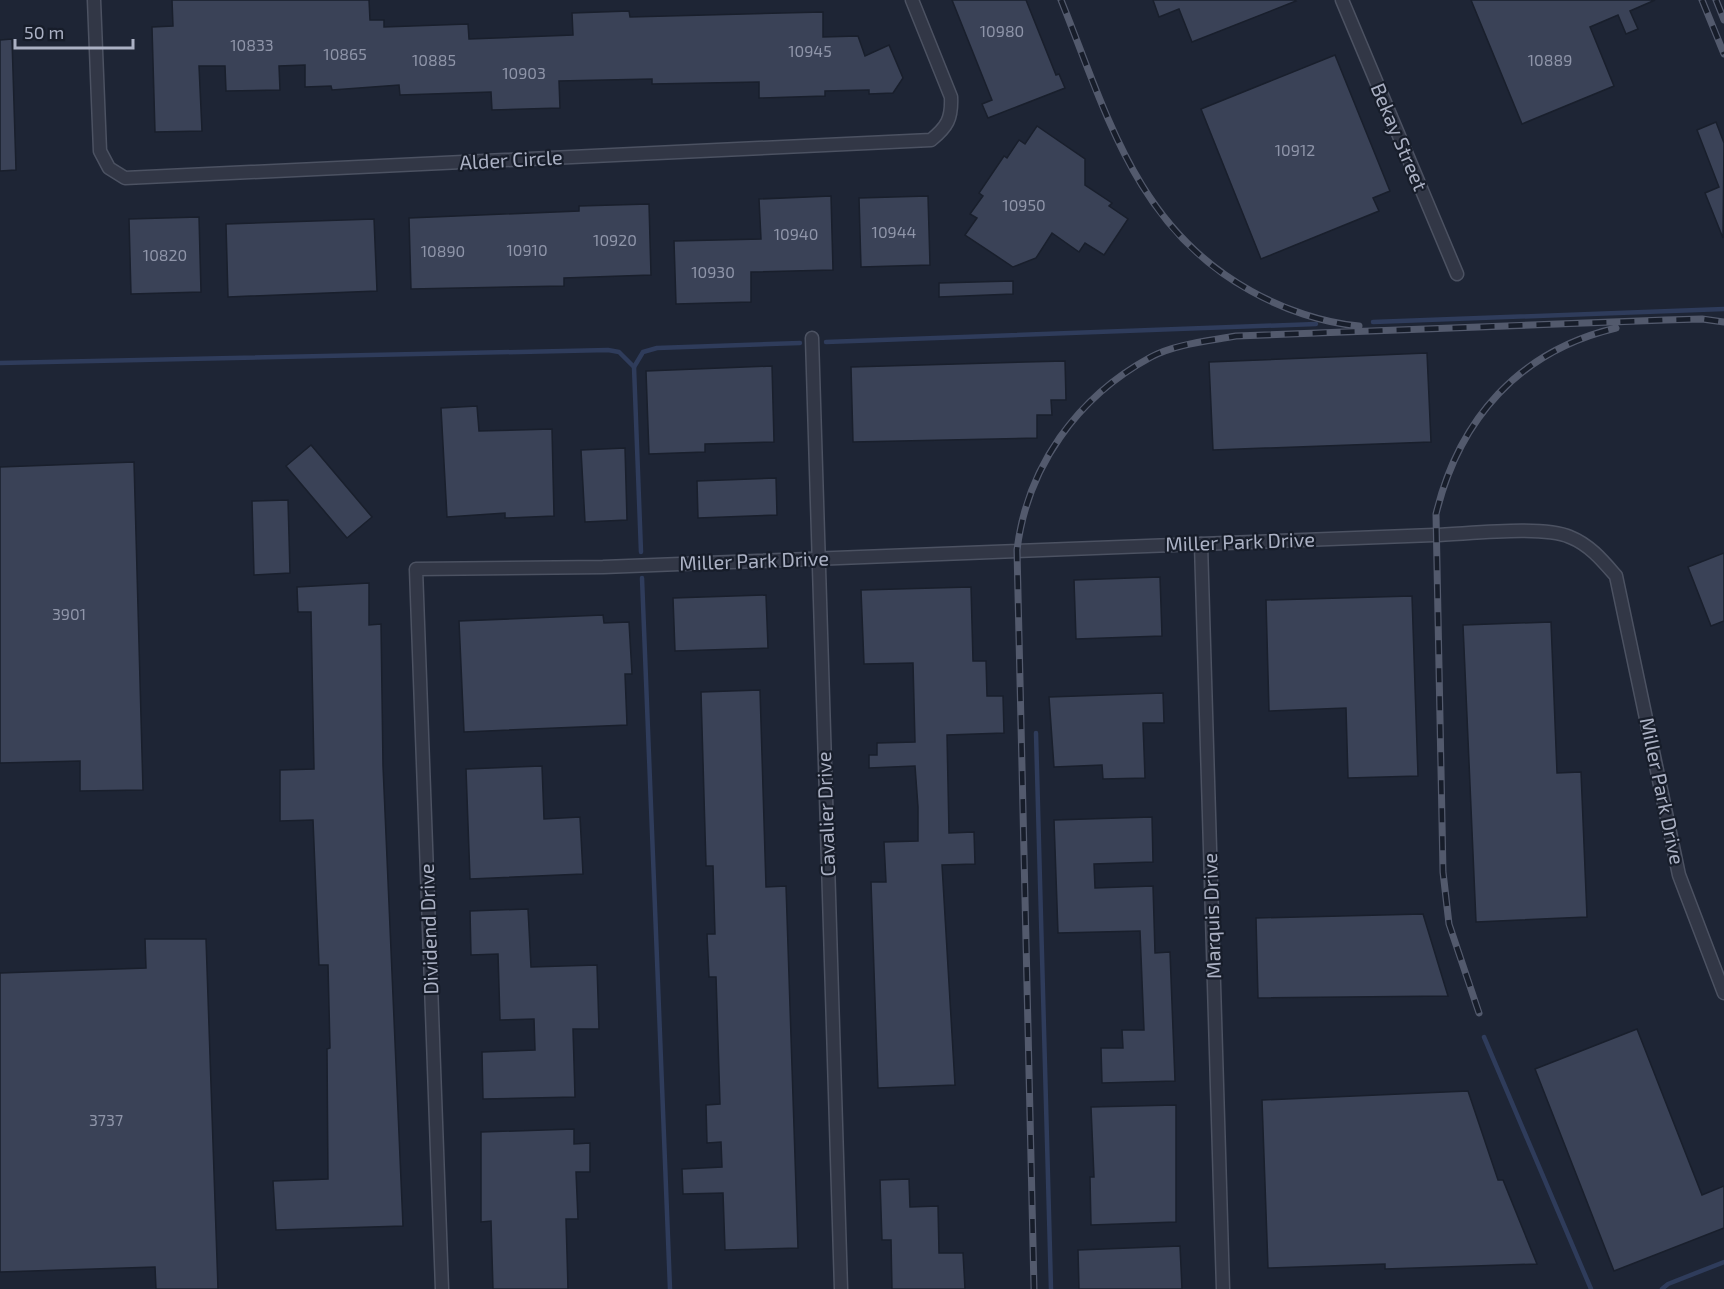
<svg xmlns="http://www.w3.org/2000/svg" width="1724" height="1289" font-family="'Exo 2',sans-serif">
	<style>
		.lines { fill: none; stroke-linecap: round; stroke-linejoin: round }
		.stream { stroke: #2f3c5b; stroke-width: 4.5 }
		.building { fill: #3a4257; stroke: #191f2c; stroke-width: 1.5 }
		.minor-casing { stroke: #4c5262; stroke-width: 15 }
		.minor { stroke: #323746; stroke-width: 12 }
		.rail-casing { stroke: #535a6d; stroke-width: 7 }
		.rail { stroke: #171d2a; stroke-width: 4.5; stroke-dasharray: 14; stroke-linecap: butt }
		.labels { text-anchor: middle; stroke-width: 4.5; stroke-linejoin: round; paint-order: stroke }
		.number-label { font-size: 16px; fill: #8f95a9 }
		.street-label { font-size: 20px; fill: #abb1c4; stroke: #171d2a }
	</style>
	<rect width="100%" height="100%" fill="#1e2535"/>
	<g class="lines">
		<g class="stream">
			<path d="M 1373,322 L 1724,309"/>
			<path d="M 826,342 L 1316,324"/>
			<path d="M 0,363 L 608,350 L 619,352 L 634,367"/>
			<path d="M 641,552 L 634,367 L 643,352 L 657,348 L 800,343"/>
			<path d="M 642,578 L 670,1289"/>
			<path d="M 1036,733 L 1051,1289"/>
			<path d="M 1484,1037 L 1591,1289"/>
			<path d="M 1662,1289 L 1668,1284 L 1724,1262"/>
		</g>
	</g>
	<g class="building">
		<path d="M 172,0 L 369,0 L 370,20 L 384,20 L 384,27 L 468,24 L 469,39 L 573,35 L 572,13 L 629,11 L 630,17 L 823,12 L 823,37 L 858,36 L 865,56 L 889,45 L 903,78 L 893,93 L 869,94 L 869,90 L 825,91 L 825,96 L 759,98 L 759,82 L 652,84 L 652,79 L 559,81 L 560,108 L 492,110 L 491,92 L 400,95 L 399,85 L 332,90 L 331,86 L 305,87 L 305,65 L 279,66 L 280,90 L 226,91 L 225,66 L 199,66 L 202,131 L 155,132 L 152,27 L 173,26 Z"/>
		<path d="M 952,0 L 1026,0 L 1056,75 L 1059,74 L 1065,88 L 988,118 L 982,104 L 992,100 Z"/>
		<path d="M 1153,0 L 1295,0 L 1296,1 L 1192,42 L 1179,9 L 1159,17 Z"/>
		<path d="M 1471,0 L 1655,0 L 1630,11 L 1638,29 L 1626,34 L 1618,15 L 1590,27 L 1614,86 L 1522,124 Z"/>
		<path d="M 12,39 L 16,170 L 0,171 L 0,40 Z"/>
		<path d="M 1335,55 L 1390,191 L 1373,198 L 1379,211 L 1261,259 L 1201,109 Z"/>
		<path d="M 1716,122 L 1724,143 L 1723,238 L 1705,193 L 1719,187 L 1697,130 Z"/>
		<path d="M 1037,126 L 1085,159 L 1085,185 L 1112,203 L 1109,206 L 1128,219 L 1104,255 L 1085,243 L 1079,252 L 1052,233 L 1036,258 L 1013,267 L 965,235 L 977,218 L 970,214 L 983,196 L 979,193 L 1004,156 L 1007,158 L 1019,140 L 1025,144 Z"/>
		<path d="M 831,196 L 833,270 L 751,272 L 751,302 L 676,304 L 674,241 L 761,239 L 759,199 Z"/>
		<path d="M 928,196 L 930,265 L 861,267 L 859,198 Z"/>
		<path d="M 649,204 L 651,275 L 564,278 L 564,286 L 411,289 L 409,218 L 579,211 L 579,206 Z"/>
		<path d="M 199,217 L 201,292 L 131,294 L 129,219 Z"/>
		<path d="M 374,219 L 377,291 L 228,297 L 226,224 Z"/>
		<path d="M 1013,281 L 1013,294 L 939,297 L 939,283 Z"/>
		<path d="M 1427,353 L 1431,442 L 1213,450 L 1209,362 Z"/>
		<path d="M 1065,361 L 1066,400 L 1051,400 L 1052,415 L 1037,415 L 1037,438 L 853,442 L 851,367 Z"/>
		<path d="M 772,366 L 774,442 L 705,444 L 705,452 L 649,454 L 646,371 Z"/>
		<path d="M 477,406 L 479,431 L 552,429 L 554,516 L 505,518 L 505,513 L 447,517 L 441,408 Z"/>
		<path d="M 311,445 L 372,517 L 347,538 L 286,466 Z"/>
		<path d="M 625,448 L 627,520 L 585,522 L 581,450 Z"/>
		<path d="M 134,462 L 143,790 L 80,791 L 80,761 L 0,763 L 0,467 Z"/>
		<path d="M 776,478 L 777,515 L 698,518 L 697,481 Z"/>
		<path d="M 288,500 L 290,573 L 254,575 L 252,501 Z"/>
		<path d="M 1724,553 L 1724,621 L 1711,626 L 1688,567 Z"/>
		<path d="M 1160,577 L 1162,636 L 1076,639 L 1074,580 Z"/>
		<path d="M 369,583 L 369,625 L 381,624 L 383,766 L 403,1226 L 276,1230 L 273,1181 L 328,1179 L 327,1049 L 330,1048 L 328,965 L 319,965 L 313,820 L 280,821 L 280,770 L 314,769 L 311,612 L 298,612 L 297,587 Z"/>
		<path d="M 971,587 L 973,661 L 986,661 L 987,696 L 1003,696 L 1004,733 L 947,735 L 949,833 L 974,832 L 975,864 L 942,865 L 955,1085 L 878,1088 L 871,882 L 886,882 L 884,842 L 918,841 L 918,807 L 915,766 L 869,768 L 869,755 L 877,755 L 877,743 L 915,742 L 913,663 L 864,664 L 861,590 Z"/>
		<path d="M 766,595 L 768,648 L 675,651 L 673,598 Z"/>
		<path d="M 1412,596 L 1418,776 L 1348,778 L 1346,708 L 1269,711 L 1266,600 Z"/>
		<path d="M 603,615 L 604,623 L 629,622 L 632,674 L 625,674 L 627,725 L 464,732 L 459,621 Z"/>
		<path d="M 1551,622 L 1557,773 L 1581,772 L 1587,917 L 1476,922 L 1463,625 Z"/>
		<path d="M 760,690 L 766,887 L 786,886 L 798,1248 L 725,1250 L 723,1193 L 683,1194 L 682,1169 L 722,1167 L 721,1142 L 707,1143 L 706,1105 L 720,1104 L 716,977 L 709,977 L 707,934 L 715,934 L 713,866 L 706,866 L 701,692 Z"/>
		<path d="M 1163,693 L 1164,723 L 1143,723 L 1145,778 L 1103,779 L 1102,765 L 1054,767 L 1049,697 Z"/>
		<path d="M 542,766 L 544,819 L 580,817 L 583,874 L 470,879 L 466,769 Z"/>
		<path d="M 1152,817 L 1153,862 L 1094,864 L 1095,888 L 1153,886 L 1155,953 L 1170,952 L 1175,1081 L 1102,1083 L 1101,1048 L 1123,1048 L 1122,1030 L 1144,1030 L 1140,931 L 1058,933 L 1054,820 Z"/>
		<path d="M 528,909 L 531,967 L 597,965 L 599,1029 L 573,1029 L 575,1097 L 483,1099 L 482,1052 L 535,1050 L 534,1019 L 500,1020 L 498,954 L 471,955 L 470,911 Z"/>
		<path d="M 1423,914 L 1448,996 L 1258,998 L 1256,918 Z"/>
		<path d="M 145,939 L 206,939 L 218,1289 L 156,1289 L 155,1267 L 0,1272 L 0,973 L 146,968 Z"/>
		<path d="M 1637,1029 L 1702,1195 L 1724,1186 L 1724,1228 L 1614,1271 L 1535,1069 Z"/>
		<path d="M 1468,1091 L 1498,1180 L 1503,1180 L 1537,1264 L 1385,1269 L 1385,1264 L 1268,1268 L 1262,1100 Z"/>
		<path d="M 1176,1105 L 1176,1222 L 1091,1225 L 1090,1177 L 1094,1177 L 1091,1107 Z"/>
		<path d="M 574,1129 L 574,1144 L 590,1143 L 590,1172 L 576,1172 L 578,1219 L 566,1219 L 568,1289 L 493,1289 L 491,1221 L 481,1222 L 481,1132 Z"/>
		<path d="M 909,1179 L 910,1207 L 938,1206 L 939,1253 L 963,1253 L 965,1289 L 892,1289 L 891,1240 L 882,1240 L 880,1180 Z"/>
		<path d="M 1180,1246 L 1182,1289 L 1079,1289 L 1078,1250 Z"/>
	</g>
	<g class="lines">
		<g class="minor-casing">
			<g id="minor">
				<path d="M 94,0 L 100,151 L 109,168 L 125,178 L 931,140 C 947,127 952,119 951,97 L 912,0"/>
				<path d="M 1342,0 L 1457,274"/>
				<path d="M 812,338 L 841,1289"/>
				<path d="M 1201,544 L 1223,1289"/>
				<path d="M 442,1289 L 416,569 L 603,567 L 1434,535 C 1468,534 1542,525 1570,537 C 1590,545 1603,561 1616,576 L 1679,875 L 1724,993"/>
			</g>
		</g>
		<use href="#minor" class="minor"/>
		<g class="rail-casing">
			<g id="rail">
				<path d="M 1061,0 C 1107,114 1136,228 1251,291 C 1283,309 1323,323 1359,326"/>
				<path d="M 1702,0 L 1724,54"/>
				<path d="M 1716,0 L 1724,20"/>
				<path d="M 1479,1013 L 1449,924 L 1443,872 L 1436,514 C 1459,419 1519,351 1616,328"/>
				<path d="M 1034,1289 L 1017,550 C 1027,467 1077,397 1151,357 C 1175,344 1209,341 1236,336 L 1665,320 L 1702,319 L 1724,322"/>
			</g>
		</g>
		<use href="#rail" class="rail"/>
	</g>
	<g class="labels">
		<g class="number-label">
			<text x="1002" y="37">10980</text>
			<text x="252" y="51">10833</text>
			<text x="810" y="57">10945</text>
			<text x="345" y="60">10865</text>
			<text x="434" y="66">10885</text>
			<text x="1550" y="66">10889</text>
			<text x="524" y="79">10903</text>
			<text x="1295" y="156">10912</text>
			<text x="1024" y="211">10950</text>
			<text x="894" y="238">10944</text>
			<text x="796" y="240">10940</text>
			<text x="615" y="246">10920</text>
			<text x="527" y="256">10910</text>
			<text x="443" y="257">10890</text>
			<text x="165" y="261">10820</text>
			<text x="713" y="278">10930</text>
			<text x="69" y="620">3901</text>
			<text x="106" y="1126">3737</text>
		</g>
		<g class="street-label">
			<text transform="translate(1399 137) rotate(67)" y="7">Bekay Street</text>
			<text transform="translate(511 160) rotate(-3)" y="7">Alder Circle</text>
			<text transform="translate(1240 542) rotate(-2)" y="7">Miller Park Drive</text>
			<text transform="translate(754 561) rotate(-2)" y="7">Miller Park Drive</text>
			<text transform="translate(1662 791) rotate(78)" y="7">Miller Park Drive</text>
			<text transform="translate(826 814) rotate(-92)" y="7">Cavalier Drive</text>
			<text transform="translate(1212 916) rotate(-92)" y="7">Marquis Drive</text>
			<text transform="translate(429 929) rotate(-92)" y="7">Dividend Drive</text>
		</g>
	</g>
	<path d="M15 39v9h118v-9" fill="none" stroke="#abb1c4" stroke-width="3"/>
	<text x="24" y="39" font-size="18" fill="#abb1c4" stroke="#171d2a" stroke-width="4.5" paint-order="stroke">50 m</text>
</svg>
